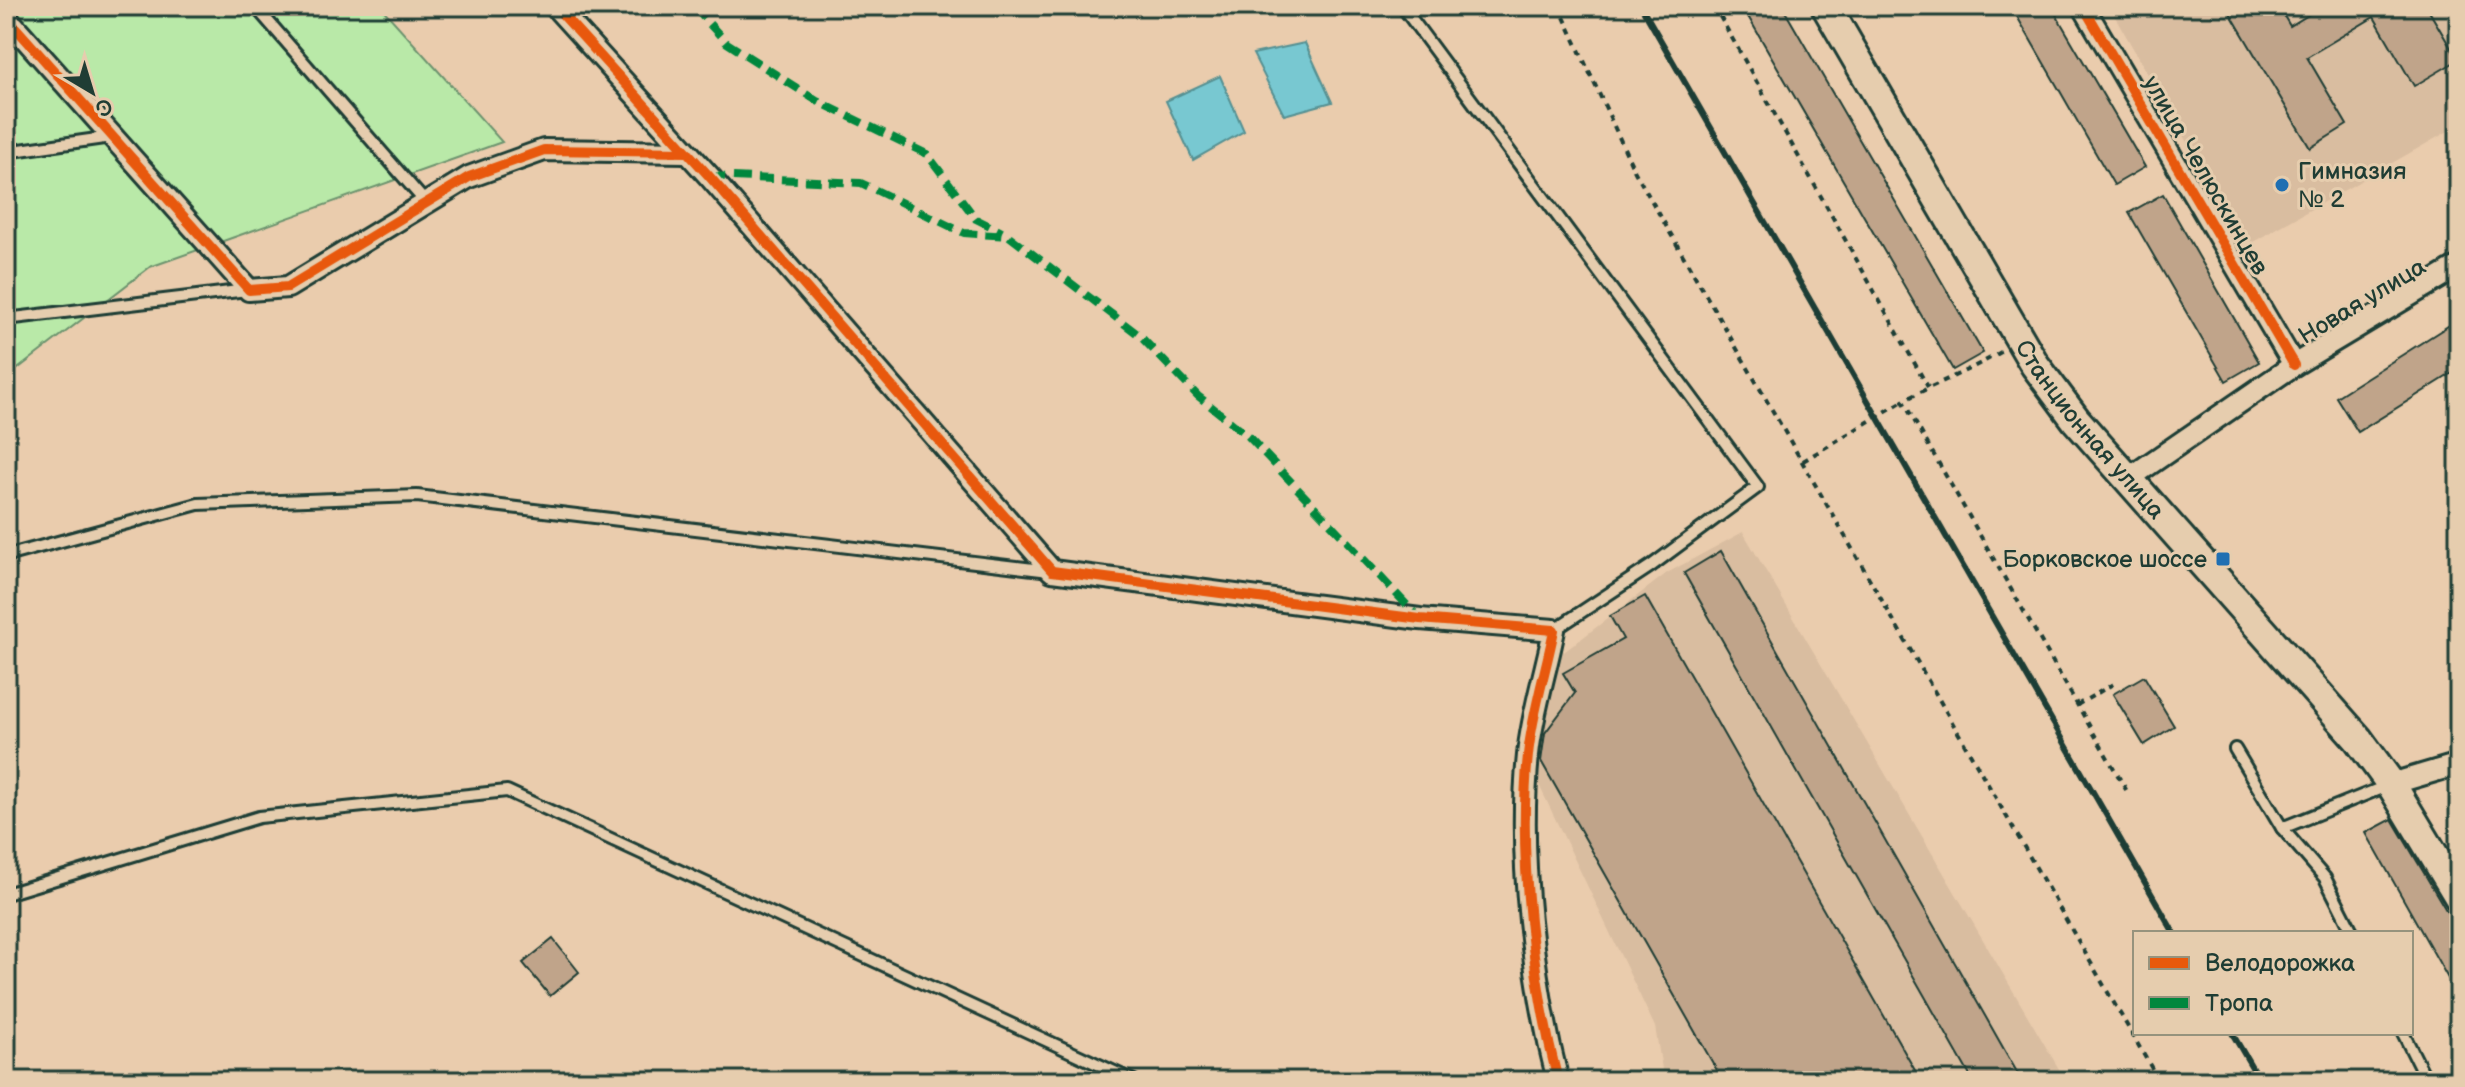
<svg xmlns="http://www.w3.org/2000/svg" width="2465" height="1087" font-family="'Balsamiq Sans',sans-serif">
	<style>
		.built { fill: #d9bda0 }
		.green { fill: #b9e9a8; stroke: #6c936e; stroke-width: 2 }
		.water { fill: #78c8d1; stroke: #549092; stroke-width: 2 }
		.building { fill: #c0a48a; stroke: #1f3d34; stroke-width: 2 }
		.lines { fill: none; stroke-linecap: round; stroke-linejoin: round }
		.service-casing { stroke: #1f3d34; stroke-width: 16 }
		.minor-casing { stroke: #1f3d34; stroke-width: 26 }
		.secondary-casing { stroke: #1f3d34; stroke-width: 34 }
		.path { stroke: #1f3d34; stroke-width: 4; stroke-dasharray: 6 6; stroke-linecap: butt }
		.service { stroke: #e6cdae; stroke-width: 10 }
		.minor { stroke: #e6cdae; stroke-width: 20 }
		.secondary { stroke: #e6cdae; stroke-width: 28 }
		.rail { stroke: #1f3d34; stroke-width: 6 }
		.quiet { stroke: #00873e; stroke-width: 8; stroke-dasharray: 16 8; stroke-linecap: butt }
		.cycleway-casing { stroke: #e6cdae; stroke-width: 15 }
		.cycleway { stroke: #e8590c; stroke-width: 10 }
		.poi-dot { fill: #1f6fb2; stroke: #e6cdae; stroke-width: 3 }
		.labels { text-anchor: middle; stroke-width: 6; stroke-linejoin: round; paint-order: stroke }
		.poi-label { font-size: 24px; fill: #1f3d34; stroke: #e6cdae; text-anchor: start }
		.street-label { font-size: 24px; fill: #1f3d34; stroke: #e6cdae }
	</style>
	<rect width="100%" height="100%" fill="#eaccad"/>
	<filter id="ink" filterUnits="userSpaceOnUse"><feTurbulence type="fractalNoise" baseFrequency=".0125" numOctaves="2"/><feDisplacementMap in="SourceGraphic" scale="16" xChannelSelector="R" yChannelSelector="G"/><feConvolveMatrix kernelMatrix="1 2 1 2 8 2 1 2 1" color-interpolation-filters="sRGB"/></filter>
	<g filter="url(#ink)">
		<g class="built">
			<path d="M 2109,6 L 2459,6 L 2459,125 L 2246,246 Z"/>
			<path d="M 1743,532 L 2066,1081 L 1664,1081 L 1655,1027 L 1529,764 L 1554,630 L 1564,652 L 1667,573 Z"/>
		</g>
		<path class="green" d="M 6,6 L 380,6 L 502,142 L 150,267 L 6,378 Z"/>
		<g class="water">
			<path d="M 1305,43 L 1332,102 L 1284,115 L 1253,54 Z"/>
			<path d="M 1220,76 L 1244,131 L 1193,160 L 1166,101 Z"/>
		</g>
		<g class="building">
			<path d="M 1742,6 L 1782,6 L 1983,353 L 1953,370 Z"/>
			<path d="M 2011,6 L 2051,6 L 2145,167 L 2114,185 Z"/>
			<path d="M 2226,6 L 2278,6 L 2290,26 L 2323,6 L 2426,6 L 2458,60 L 2414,86 L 2374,17 L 2307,57 L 2347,125 L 2310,148 Z"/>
			<path d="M 2163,194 L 2259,362 L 2226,381 L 2129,213 Z"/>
			<path d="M 2459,319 L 2459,369 L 2358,432 L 2336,397 Z"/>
			<path d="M 1721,551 L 2022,1081 L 1973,1081 L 1684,573 Z"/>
			<path d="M 1645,596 L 1921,1081 L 1723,1081 L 1541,761 L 1545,733 L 1575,693 L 1563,673 L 1623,639 L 1610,616 Z"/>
			<path d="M 2144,676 L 2174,726 L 2144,745 L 2113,694 Z"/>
			<path d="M 2392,819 L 2459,932 L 2459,998 L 2366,833 Z"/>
			<path d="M 553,939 L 579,972 L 550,996 L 523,963 Z"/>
		</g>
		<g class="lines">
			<g class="service-casing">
				<g id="service">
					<path d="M 255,6 L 426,203"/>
					<path d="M 1402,6 L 1758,487 L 1651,566 L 1554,630"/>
					<path d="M 6,152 L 111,137"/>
					<path d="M 6,319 L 247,290"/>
					<path d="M 6,556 L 198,504 L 417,496 L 1050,571"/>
					<path d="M 2235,749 L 2282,828 L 2325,878 L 2353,933"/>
					<path d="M 2282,828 L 2389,785"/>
					<path d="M 6,894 L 259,817 L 507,791 L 1134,1081"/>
					<path d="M 2403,1033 L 2427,1081"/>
				</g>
			</g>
			<g class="minor-casing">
				<g id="minor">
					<path d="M 555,6 L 709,176 L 1052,571 L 1420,619 L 1554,630 C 1546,671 1532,714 1528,755 C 1518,856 1533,984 1558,1081"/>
					<path d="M 2083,6 L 2294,365"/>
					<path d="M 6,17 L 249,290 L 288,287 L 469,177 L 544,150 L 687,152"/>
					<path d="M 2128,479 L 2294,365 L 2459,266"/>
					<path d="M 2391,784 L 2459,764"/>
				</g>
			</g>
			<g class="secondary-casing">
				<g id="secondary">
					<path id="s1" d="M 1826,6 L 2035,365 L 2076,420 L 2358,739 L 2391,784 L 2459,897"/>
				</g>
			</g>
			<g class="path">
				<path d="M 1559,6 L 1635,172 L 2159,1081"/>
				<path d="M 1714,6 L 1928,387"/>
				<path d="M 2001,352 C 1969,371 1936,383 1903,401 L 2128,793"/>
				<path d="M 1803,461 L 1903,401"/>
				<path d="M 2077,705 L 2113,684"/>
			</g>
			<use href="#service" class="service"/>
			<use href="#minor" class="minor"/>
			<use href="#secondary" class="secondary"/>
			<g class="rail">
				<path d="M 1641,6 L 2174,933"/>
				<path d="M 2232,1033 L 2260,1081"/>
			</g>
			<g class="quiet">
				<path d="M 693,6 L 727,43 L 817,101 L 927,154 L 976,219 L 1002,232"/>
				<path d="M 709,176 L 861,183 L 964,233 L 1009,236 L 1139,335 L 1198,396 L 1248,436 L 1420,619"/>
			</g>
			<g class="cycleway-casing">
				<g id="cycleway">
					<path d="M 555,6 L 709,176 L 1052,571 L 1420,619 L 1554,630 C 1546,671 1532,714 1528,755 C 1518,856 1533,984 1558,1081"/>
					<path d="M 2083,6 L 2294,365"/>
					<path d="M 6,17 L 249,290 L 288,287 L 469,177 L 544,150 L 687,152"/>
				</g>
			</g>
			<use href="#cycleway" class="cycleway"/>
		</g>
	</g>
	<g class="poi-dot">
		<circle cx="2282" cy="185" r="8"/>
		<rect x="2215" y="551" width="16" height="16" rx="4"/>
	</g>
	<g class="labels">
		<g class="poi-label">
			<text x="2298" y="179">Гимназия<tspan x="2298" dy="28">№ 2</tspan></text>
			<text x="2207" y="567" text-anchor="end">Борковское шоссе</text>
		</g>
		<g class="street-label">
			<text transform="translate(2206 175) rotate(60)" y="8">улица Челюскинцев</text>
			<text transform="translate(2362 301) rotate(-31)" y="8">Новая улица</text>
			<text dy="8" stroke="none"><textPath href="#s1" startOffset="500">Станционная улица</textPath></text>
		</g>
	</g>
	<rect width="2465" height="1087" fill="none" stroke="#e6cdae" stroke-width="32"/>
	<rect x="16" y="16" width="2433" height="1055" fill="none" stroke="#1f3d34" stroke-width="3" filter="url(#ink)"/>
	<rect x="2133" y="931" width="280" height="104" fill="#e6cdae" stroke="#96937d" stroke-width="2"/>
	<rect x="2149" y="957" width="40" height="12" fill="#e8590c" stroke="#96937d" stroke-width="2"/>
	<text x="2205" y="971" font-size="24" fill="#1f3d34">Велодорожка</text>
	<rect x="2149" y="997" width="40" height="12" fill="#00873e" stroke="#96937d" stroke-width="2"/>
	<text x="2205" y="1011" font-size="24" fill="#1f3d34">Тропа</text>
	<g transform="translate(92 92) rotate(142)" stroke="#e6cdae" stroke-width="6" paint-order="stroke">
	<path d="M0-6L14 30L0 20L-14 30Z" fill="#1f3d34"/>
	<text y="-12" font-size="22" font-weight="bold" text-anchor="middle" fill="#1f3d34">С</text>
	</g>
</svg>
